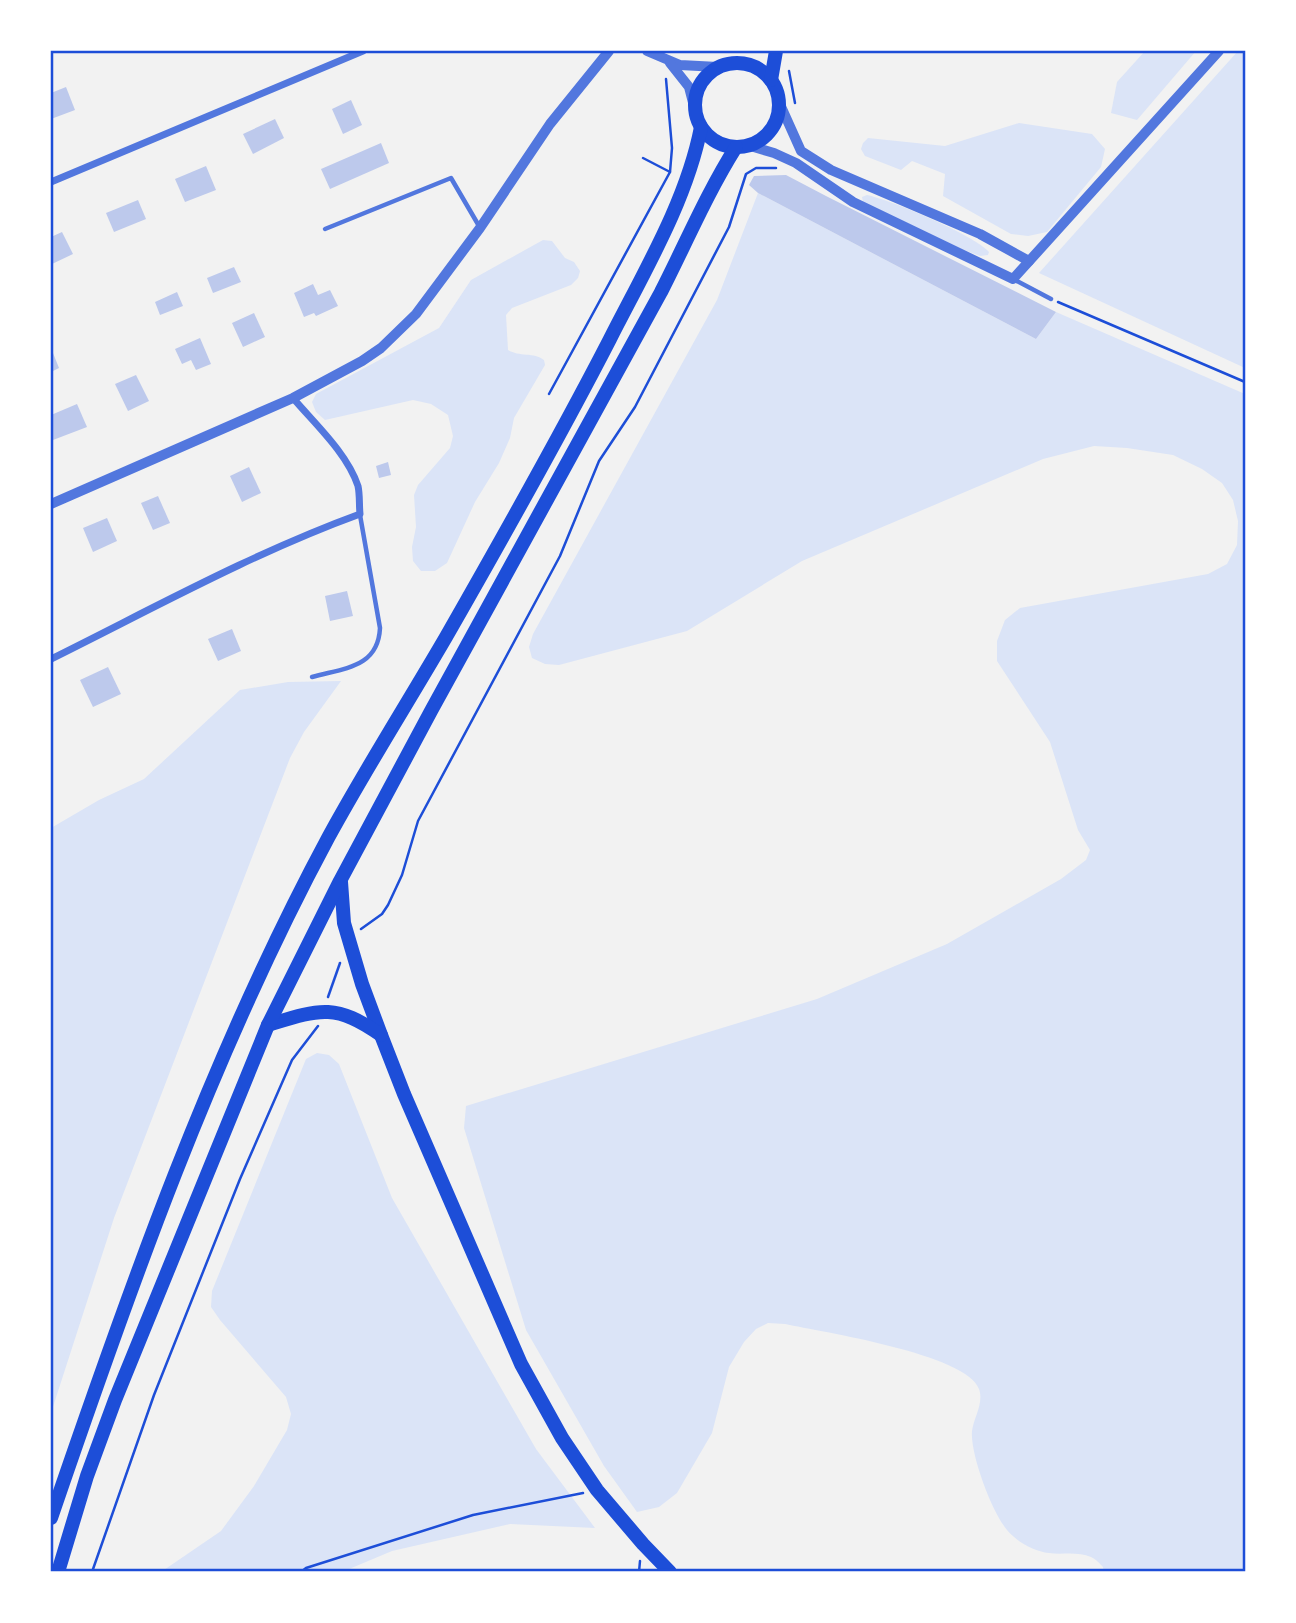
<svg xmlns="http://www.w3.org/2000/svg" width="1296" height="1623" font-family="Spectral,serif">
	<style>
		.green { fill: #dbe4f7 }
		.building { fill: #bdc9ec }
		.lines { fill: none; stroke-linecap: round; stroke-linejoin: round }
		.path { stroke: #1d4ed8; stroke-width: 2.5 }
		.service { stroke: #5277de; stroke-width: 4.5 }
		.minor { stroke: #5277de; stroke-width: 7 }
		.tertiary { stroke: #5277de; stroke-width: 10 }
		.primary { stroke: #1d4ed8; stroke-width: 14 }
		.neatline { fill: none; stroke: #1d4ed8; stroke-width: 2.5 }
	</style>
	<rect width="100%" height="100%" fill="#f2f2f2"/>
	<g class="green">
		<path d="M 1145,51 L 1196,51 L 1137,120 L 1111,113 L 1117,82 Z"/>
		<path d="M 1238,51 L 1245,51 L 1245,368 L 1039,273 Z"/>
		<path d="M 1019,123 L 1092,134 L 1105,149 L 1101,167 L 1047,232 L 1028,236 L 1011,234 L 943,196 L 945,174 L 912,161 L 901,170 L 865,156 L 861,149 L 863,143 L 868,138 L 945,146 Z"/>
		<path d="M 758,193 L 1036,339 L 1056,312 L 1245,394 L 1245,1572 L 1104,1572 L 1103,1567 C 1100,1564 1096,1559 1091,1557 C 1078,1551 1062,1555 1049,1553 C 1034,1551 1017,1542 1007,1530 C 992,1512 970,1454 972,1431 C 974,1417 984,1403 979,1389 C 967,1354 822,1332 785,1324 L 768,1323 L 756,1329 L 744,1342 L 729,1367 L 712,1433 L 677,1493 L 659,1507 L 637,1512 L 604,1466 L 526,1330 L 464,1128 L 466,1106 L 817,999 L 947,944 L 1061,879 L 1086,860 L 1090,850 L 1078,830 L 1050,742 L 997,661 L 997,641 L 1005,620 L 1020,608 L 1208,574 L 1227,564 L 1237,545 L 1238,521 L 1233,500 L 1222,483 L 1202,469 L 1173,455 L 1127,448 L 1094,446 L 1043,459 L 802,561 L 687,631 L 559,665 L 545,664 L 532,658 L 529,647 L 533,634 L 717,300 Z"/>
		<path d="M 867,195 C 891,200 972,234 989,252 L 988,255 L 980,256 L 964,250 L 863,202 L 862,197 Z"/>
		<path d="M 543,240 L 552,241 L 565,258 L 574,262 L 580,271 L 578,278 L 571,285 L 512,308 L 506,315 L 508,350 C 519,357 534,352 544,360 L 545,365 L 514,418 L 510,438 L 499,463 L 475,502 L 447,563 L 435,571 L 421,571 L 413,561 L 412,547 L 416,527 L 414,495 L 418,485 L 450,448 L 453,436 L 448,415 L 431,404 L 413,400 L 325,420 L 316,412 L 312,402 L 316,394 L 439,328 L 471,280 Z"/>
		<path d="M 341,681 L 304,732 L 290,758 L 114,1218 L 51,1413 L 51,828 L 99,800 L 144,779 L 240,690 L 288,682 Z"/>
		<path d="M 317,1053 L 329,1055 L 339,1064 L 392,1198 L 536,1449 L 595,1528 L 510,1524 L 392,1551 L 342,1572 L 161,1572 L 221,1531 L 254,1486 L 287,1430 L 291,1414 L 286,1397 L 220,1320 L 211,1307 L 212,1291 L 306,1059 Z"/>
	</g>
	<g class="building">
		<path d="M 66,87 L 75,110 L 51,119 L 51,93 Z"/>
		<path d="M 351,100 L 362,125 L 343,134 L 332,109 Z"/>
		<path d="M 275,119 L 284,138 L 253,154 L 243,134 Z"/>
		<path d="M 381,143 L 389,163 L 330,189 L 321,169 Z"/>
		<path d="M 206,166 L 216,190 L 185,202 L 175,179 Z"/>
		<path d="M 786,175 L 826,196 L 1056,312 L 1036,339 L 758,193 L 749,185 L 754,176 Z"/>
		<path d="M 138,200 L 146,219 L 114,232 L 106,213 Z"/>
		<path d="M 62,232 L 73,254 L 52,264 L 51,237 Z"/>
		<path d="M 234,267 L 241,282 L 213,293 L 207,278 Z"/>
		<path d="M 313,284 L 318,295 L 330,290 L 338,306 L 316,316 L 314,313 L 304,317 L 294,293 Z"/>
		<path d="M 177,292 L 183,306 L 160,315 L 155,302 Z"/>
		<path d="M 254,313 L 265,337 L 243,347 L 232,323 Z"/>
		<path d="M 200,338 L 211,364 L 196,370 L 191,360 L 182,364 L 175,349 Z"/>
		<path d="M 51,348 L 59,368 L 51,372 Z"/>
		<path d="M 136,375 L 149,401 L 128,411 L 115,384 Z"/>
		<path d="M 77,404 L 87,427 L 53,440 L 51,433 L 51,415 Z"/>
		<path d="M 388,462 L 391,475 L 379,478 L 376,466 Z"/>
		<path d="M 249,467 L 261,493 L 242,502 L 230,476 Z"/>
		<path d="M 158,496 L 170,523 L 153,530 L 141,503 Z"/>
		<path d="M 107,518 L 117,541 L 93,552 L 83,528 Z"/>
		<path d="M 347,591 L 353,616 L 330,621 L 325,596 Z"/>
		<path d="M 232,629 L 241,651 L 218,661 L 208,639 Z"/>
		<path d="M 108,667 L 121,694 L 93,707 L 80,680 Z"/>
	</g>
	<g class="lines">
		<g class="path">
			<path d="M 789,71 L 795,103"/>
			<path d="M 643,158 L 670,172"/>
			<path d="M 1058,302 L 1245,382"/>
			<path d="M 549,394 L 670,172 L 672,148 L 666,79"/>
			<path d="M 361,929 L 382,914 L 388,905 L 402,875 L 418,821 L 560,556 L 599,461 L 635,407 L 729,227 L 746,174 L 756,168 L 776,168"/>
			<path d="M 328,997 L 340,963"/>
			<path d="M 92,1572 L 154,1395 L 240,1179 L 292,1060 L 318,1026"/>
			<path d="M 301,1572 L 306,1568 L 473,1515 L 583,1493"/>
			<path d="M 639,1572 L 640,1561"/>
		</g>
		<g class="service">
			<path d="M 325,229 L 451,178 L 479,226"/>
			<path d="M 1015,280 L 1051,299"/>
			<path d="M 312,677 C 344,668 378,668 380,628 L 360,515"/>
		</g>
		<g class="minor">
			<path d="M 51,182 L 363,51"/>
			<path d="M 51,659 C 152,609 253,553 360,514 C 359,505 360,495 358,486 C 347,453 315,424 293,398"/>
		</g>
		<g class="tertiary">
			<path d="M 647,51 L 680,65 L 718,67"/>
			<path d="M 670,63 L 689,87 L 696,114"/>
			<path d="M 779,102 L 801,151 L 831,170 L 980,234 L 1029,261"/>
			<path d="M 747,145 L 774,153 L 796,163 L 853,202 L 1013,279 L 1219,51"/>
			<path d="M 51,504 L 293,398 L 362,361 L 381,348 L 416,314 L 480,228 L 550,124 L 609,51"/>
		</g>
		<g class="primary">
			<circle cx="737" cy="105" r="42"/>
			<path d="M 771,80 L 776,51"/>
			<path d="M 341,882 L 344,923 L 362,984 L 381,1035 L 404,1094 L 521,1364 L 562,1438 L 597,1490 L 643,1544 L 670,1572"/>
			<path d="M 268,1025 C 320,1009 335,1003 381,1035"/>
			<path d="M 51,1518 C 130,1287 212,1054 328,838 C 365,770 407,704 446,637 C 502,539 558,440 610,339 C 644,272 687,200 701,127"/>
			<path d="M 58,1572 L 87,1476 L 115,1400 L 268,1025 L 340,881 L 431,711 L 661,292 C 686,243 707,193 736,147"/>
		</g>
	</g>
	<rect width="1296" height="1623" fill="none" stroke="#ffffff" stroke-width="105"/>
	<rect x="52" y="52" width="1192" height="1518" class="neatline"/>
</svg>
